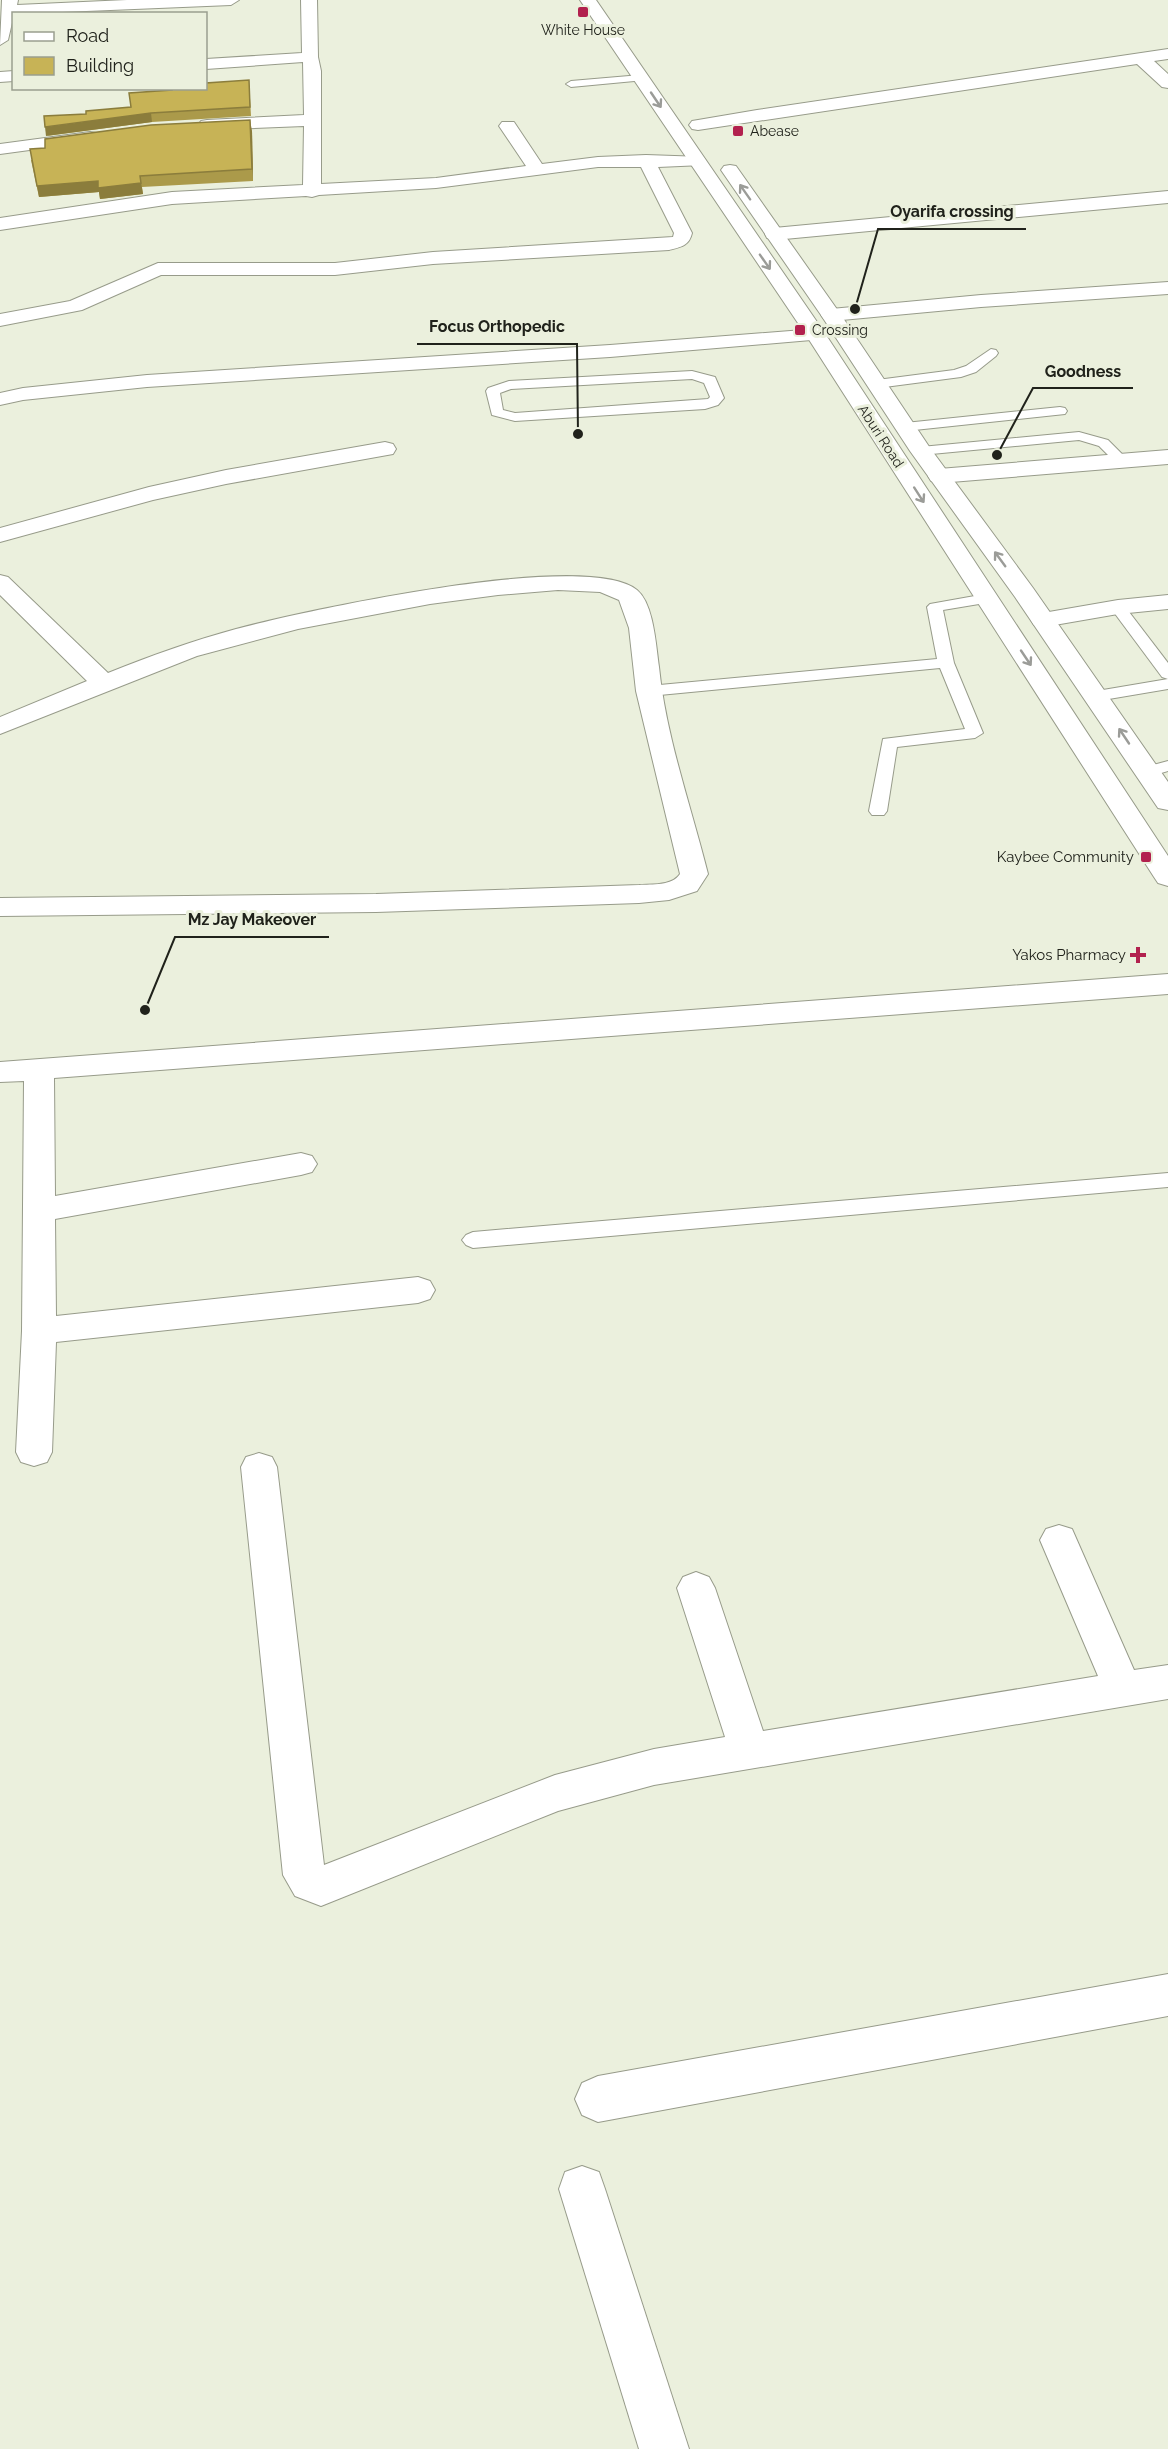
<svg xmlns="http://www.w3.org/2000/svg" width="1168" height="2449" font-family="Raleway,sans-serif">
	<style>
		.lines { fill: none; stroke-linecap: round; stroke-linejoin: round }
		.lane-casing { stroke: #979b8a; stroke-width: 2 }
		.street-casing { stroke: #979b8a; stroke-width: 2 }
		.secondary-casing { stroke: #979b8a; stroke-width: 2 }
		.highway-casing { stroke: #979b8a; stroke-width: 2 }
		.lane { fill: #fff; fill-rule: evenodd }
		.street { fill: #fff; fill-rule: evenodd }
		.secondary { fill: #fff; fill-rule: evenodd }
		.highway { fill: #fff; fill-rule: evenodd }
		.wall { fill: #ab9a4a }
		.shaded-wall { fill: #8b7d3c }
		.building { fill: #c7b356; stroke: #8b7d3c; stroke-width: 1.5 }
		.oneway { stroke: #9b9c98 }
		.poi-dot { fill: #b2214e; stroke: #ebf0dd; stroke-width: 2 }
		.labels { text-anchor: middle; stroke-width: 6; stroke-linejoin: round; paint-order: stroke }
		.far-poi-label { font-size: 14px; fill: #20221b; stroke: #ebf0dd; text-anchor: start }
		.far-street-label { font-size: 14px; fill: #20221b; stroke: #ebf0dd }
		.poi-label { font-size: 15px; fill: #20221b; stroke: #ebf0dd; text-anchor: end }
		.leader { fill: none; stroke: #20221b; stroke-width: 2 }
		.callout-dot { fill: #20221b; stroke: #ebf0dd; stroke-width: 2 }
		.callout-label { font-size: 16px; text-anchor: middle; font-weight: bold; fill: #20221b; stroke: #ebf0dd; stroke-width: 6; stroke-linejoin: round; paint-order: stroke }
	</style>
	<rect width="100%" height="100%" fill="#ebf0dd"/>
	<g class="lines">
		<g class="lane-casing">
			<g id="lane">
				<path d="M 641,75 L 646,78 L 645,80 L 571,87 L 566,84 L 571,81 Z"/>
				<path d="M 991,349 L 996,350 L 998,353 L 996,356 L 976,372 L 961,377 L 877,388 L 870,384 L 877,380 L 954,370 L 966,366 Z"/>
				<path d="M 692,371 L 715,377 L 724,398 L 718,405 L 705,409 L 515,421 L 492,415 L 486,391 L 488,388 L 509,381 ZM 692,379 L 704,383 L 710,397 L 708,399 L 515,413 L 503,410 L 500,393 L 511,389 Z"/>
				<path d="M 1060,407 L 1065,408 L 1067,411 L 1065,414 L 905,431 L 898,427 L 905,423 Z"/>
				<path d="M 1079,432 L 1108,440 L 1129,461 L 1127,464 L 1117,464 L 1099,446 L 1079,440 L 921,455 L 914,451 L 921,447 Z"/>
				<path d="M 986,594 L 991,596 L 994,599 L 991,602 L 943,610 L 954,663 L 983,733 L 975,738 L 897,747 L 887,811 L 884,815 L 872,815 L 869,811 L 883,739 L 965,729 L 940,668 L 649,696 L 641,691 L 649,686 L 937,659 L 927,607 L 930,604 Z"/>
				<path d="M 1118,602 L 1123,604 L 1168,663 L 1168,679 L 1162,677 L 1110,607 Z"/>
				<path d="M 1168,679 L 1168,689 L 1097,701 L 1089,696 L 1097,691 Z"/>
				<path d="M 1168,761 L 1168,771 L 1148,777 L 1142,776 L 1140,772 L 1142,768 Z"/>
				<path d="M 1168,1173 L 1168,1187 L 473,1248 L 466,1245 L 462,1240 L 466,1235 L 473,1232 Z"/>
			</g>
		</g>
		<g class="street-casing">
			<g id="street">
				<path d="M 2,0 L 18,0 L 17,5 L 127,0 L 239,0 L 231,5 L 14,14 L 8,40 L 0,45 Z"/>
				<path d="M 301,0 L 317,0 L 318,57 L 321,71 L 321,184 L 436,178 L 526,166 L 499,126 L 502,122 L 514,122 L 542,164 L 598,157 L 646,155 L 703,157 L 706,161 L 703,165 L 658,167 L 692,233 C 689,246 681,247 669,250 L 433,264 L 335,275 L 161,275 L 82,310 L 0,326 L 0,314 L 70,301 L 158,263 L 335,263 L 433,252 L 673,237 L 674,233 L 641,167 L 598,167 L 436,188 L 319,195 L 312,197 L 306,196 L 172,204 L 0,230 L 0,218 L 172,192 L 303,185 L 304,126 L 207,130 L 201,129 L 198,125 L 201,121 L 207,120 L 304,115 L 303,62 L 206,69 L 206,59 L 302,53 Z"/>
				<path d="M 1168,49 L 1168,59 L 1154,61 L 1168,74 L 1168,88 L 1162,87 L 1137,64 L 698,130 L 692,129 L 689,125 L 692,121 L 698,120 L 757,110 Z"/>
				<path d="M 14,71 L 14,81 L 0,82 L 0,72 Z"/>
				<path d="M 90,132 L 96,133 L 99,137 L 96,141 L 0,154 L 0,144 Z"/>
				<path d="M 1168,191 L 1168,203 L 774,240 L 767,238 L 765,234 L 767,230 L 774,228 Z"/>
				<path d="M 1168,282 L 1168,294 L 981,307 L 831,321 L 824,319 L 821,315 L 824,311 L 831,309 L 981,295 Z"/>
				<path d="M 385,442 L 393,444 L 396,449 L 393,454 L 226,484 L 153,500 L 0,542 L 0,528 L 149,487 L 226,470 Z"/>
				<path d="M 1168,450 L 1168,464 L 939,483 L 931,481 L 928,476 L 931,471 L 939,469 Z"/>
				<path d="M 0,575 L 8,577 L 108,673 C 150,656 192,641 236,629 C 303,611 586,549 637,590 C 654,604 656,647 659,667 C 666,737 691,806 708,874 L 697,891 L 669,900 L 639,903 L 376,912 L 0,916 L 0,898 L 376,894 L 639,885 C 652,884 672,886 680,874 L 636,691 L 629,628 L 619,600 L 600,592 L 558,590 L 498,595 L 430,604 L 298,629 L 197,656 L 0,734 L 0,717 L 87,681 L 0,595 Z"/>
				<path d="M 1168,595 L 1168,609 L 1118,614 L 1043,627 L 1034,625 L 1031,620 L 1034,615 L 1043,613 L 1118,600 Z"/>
				<path d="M 1168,974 L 1168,994 L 54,1078 L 55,1196 L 301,1153 L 312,1156 L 317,1164 L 312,1172 L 301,1175 L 55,1219 L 56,1316 L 418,1277 L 430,1281 L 435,1290 L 430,1299 L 418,1303 L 56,1342 L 52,1452 L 47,1462 L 34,1466 L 21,1462 L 16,1452 L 22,1331 L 24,1081 L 0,1082 L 0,1062 Z"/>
				<path d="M 259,1453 L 272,1457 L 277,1467 L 324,1865 L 555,1775 L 654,1749 L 725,1737 L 677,1588 L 683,1577 L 696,1572 L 709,1577 L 715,1588 L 763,1731 L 1098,1676 L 1040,1540 L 1046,1529 L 1059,1525 L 1072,1529 L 1134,1670 L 1168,1665 L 1168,1699 L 654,1785 L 558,1811 L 321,1906 L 295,1896 L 283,1875 L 241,1467 L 246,1457 Z"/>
				<path d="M 1168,1974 L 1168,2016 L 598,2122 L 582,2115 L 575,2099 L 582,2083 L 598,2076 Z"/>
				<path d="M 582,2166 L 599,2172 L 605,2189 L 689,2449 L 639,2449 L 559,2189 L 565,2172 Z"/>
			</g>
		</g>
		<g class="secondary-casing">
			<path id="secondary" d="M 816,329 L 823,331 L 826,335 L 823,339 L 610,357 L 147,387 L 23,400 L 0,405 L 0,393 L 23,388 L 147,375 L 610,345 Z"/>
		</g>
		<g class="highway-casing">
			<g id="highway">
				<path d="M 580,0 L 596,0 L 826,335 L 1168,856 L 1168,886 L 1158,883 L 1154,877 L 806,335 Z"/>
				<path d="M 730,165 L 736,166 L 841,315 L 930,448 L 1033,588 L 1168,782 L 1168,810 L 1158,808 L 1015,597 L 910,451 L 821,315 L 721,170 L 724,166 Z"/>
			</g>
		</g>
		<use href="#lane" class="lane"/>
		<use href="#street" class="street"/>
		<use href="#secondary" class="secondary"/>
		<use href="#highway" class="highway"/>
	</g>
	<g class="wall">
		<path d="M 249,80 L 251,116 L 152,122 L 46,136 L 131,107 L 172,90 Z"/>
		<path d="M 252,131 L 253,181 L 142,187 L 143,194 L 100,199 L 99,192 L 39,197 L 31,160 Z"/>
	</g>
	<g class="shaded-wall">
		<path d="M 151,113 L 152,122 L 46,136 L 45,127 Z"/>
		<path d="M 250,120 L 252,131 L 253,181 L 252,169 Z"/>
		<path d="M 140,176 L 143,194 L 100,199 L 99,192 L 39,197 L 37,186 L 98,181 Z"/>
	</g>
	<g class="building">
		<path d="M 249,80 L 250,107 L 151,113 L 45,127 L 44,116 L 86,114 L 86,111 L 131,107 L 129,93 L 172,90 L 172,88 L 206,88 L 206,83 Z"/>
		<path d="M 250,120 L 252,169 L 140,176 L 141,183 L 98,188 L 98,181 L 37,186 L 30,149 L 45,148 L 45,139 L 151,125 Z"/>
	</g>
	<defs><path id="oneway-shaft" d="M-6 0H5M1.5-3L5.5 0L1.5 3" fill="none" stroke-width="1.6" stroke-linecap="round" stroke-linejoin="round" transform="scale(1.5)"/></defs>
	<g class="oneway">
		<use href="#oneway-shaft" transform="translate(656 100) rotate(56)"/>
		<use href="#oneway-shaft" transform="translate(745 192) rotate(-125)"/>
		<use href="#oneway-shaft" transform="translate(765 262) rotate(55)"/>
		<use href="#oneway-shaft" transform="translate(919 495) rotate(57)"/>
		<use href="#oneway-shaft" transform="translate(1000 559) rotate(-126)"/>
		<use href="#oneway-shaft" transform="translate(1026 658) rotate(56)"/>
		<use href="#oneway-shaft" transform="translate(1124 736) rotate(-124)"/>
	</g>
	<g class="poi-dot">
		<rect x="577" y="6" width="12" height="12" rx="3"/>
		<rect x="732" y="125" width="12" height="12" rx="3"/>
		<rect x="794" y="324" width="12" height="12" rx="3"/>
		<rect x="1140" y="851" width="12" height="12" rx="3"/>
		<path d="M1135 946h6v6h6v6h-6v6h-6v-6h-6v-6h6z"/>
	</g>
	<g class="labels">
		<g class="far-poi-label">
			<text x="583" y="35" text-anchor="middle">White House</text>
			<text x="750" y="136">Abease</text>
			<text x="812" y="335">Crossing</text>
		</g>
		<g class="far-street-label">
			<text transform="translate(881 436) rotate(57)" y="5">Aburi Road</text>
		</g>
		<g class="poi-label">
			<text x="1134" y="862">Kaybee Community</text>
			<text x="1126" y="960">Yakos Pharmacy</text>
		</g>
	</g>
	<path class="leader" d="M855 309L878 229H1026M578 434L577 344H417M997 455L1033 388H1133M145 1010L175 937H329"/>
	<g class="callout-dot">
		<circle cx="855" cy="309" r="6"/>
		<circle cx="578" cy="434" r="6"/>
		<circle cx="997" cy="455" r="6"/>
		<circle cx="145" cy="1010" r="6"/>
	</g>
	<g class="callout-label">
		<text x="952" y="217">Oyarifa crossing</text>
		<text x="497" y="332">Focus Orthopedic</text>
		<text x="1083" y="377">Goodness</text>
		<text x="252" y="925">Mz Jay Makeover</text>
	</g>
	<rect x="12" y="12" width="195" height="78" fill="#ebf0dd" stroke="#9a9e8f" stroke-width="1.5"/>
	<rect x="24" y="32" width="30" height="9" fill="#ffffff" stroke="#9a9e8f" stroke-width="1.5"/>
	<text x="66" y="42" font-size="18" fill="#20221b">Road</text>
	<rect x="24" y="57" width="30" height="18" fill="#c7b356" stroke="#9a9e8f" stroke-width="1.5"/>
	<text x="66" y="72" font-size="18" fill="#20221b">Building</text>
</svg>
